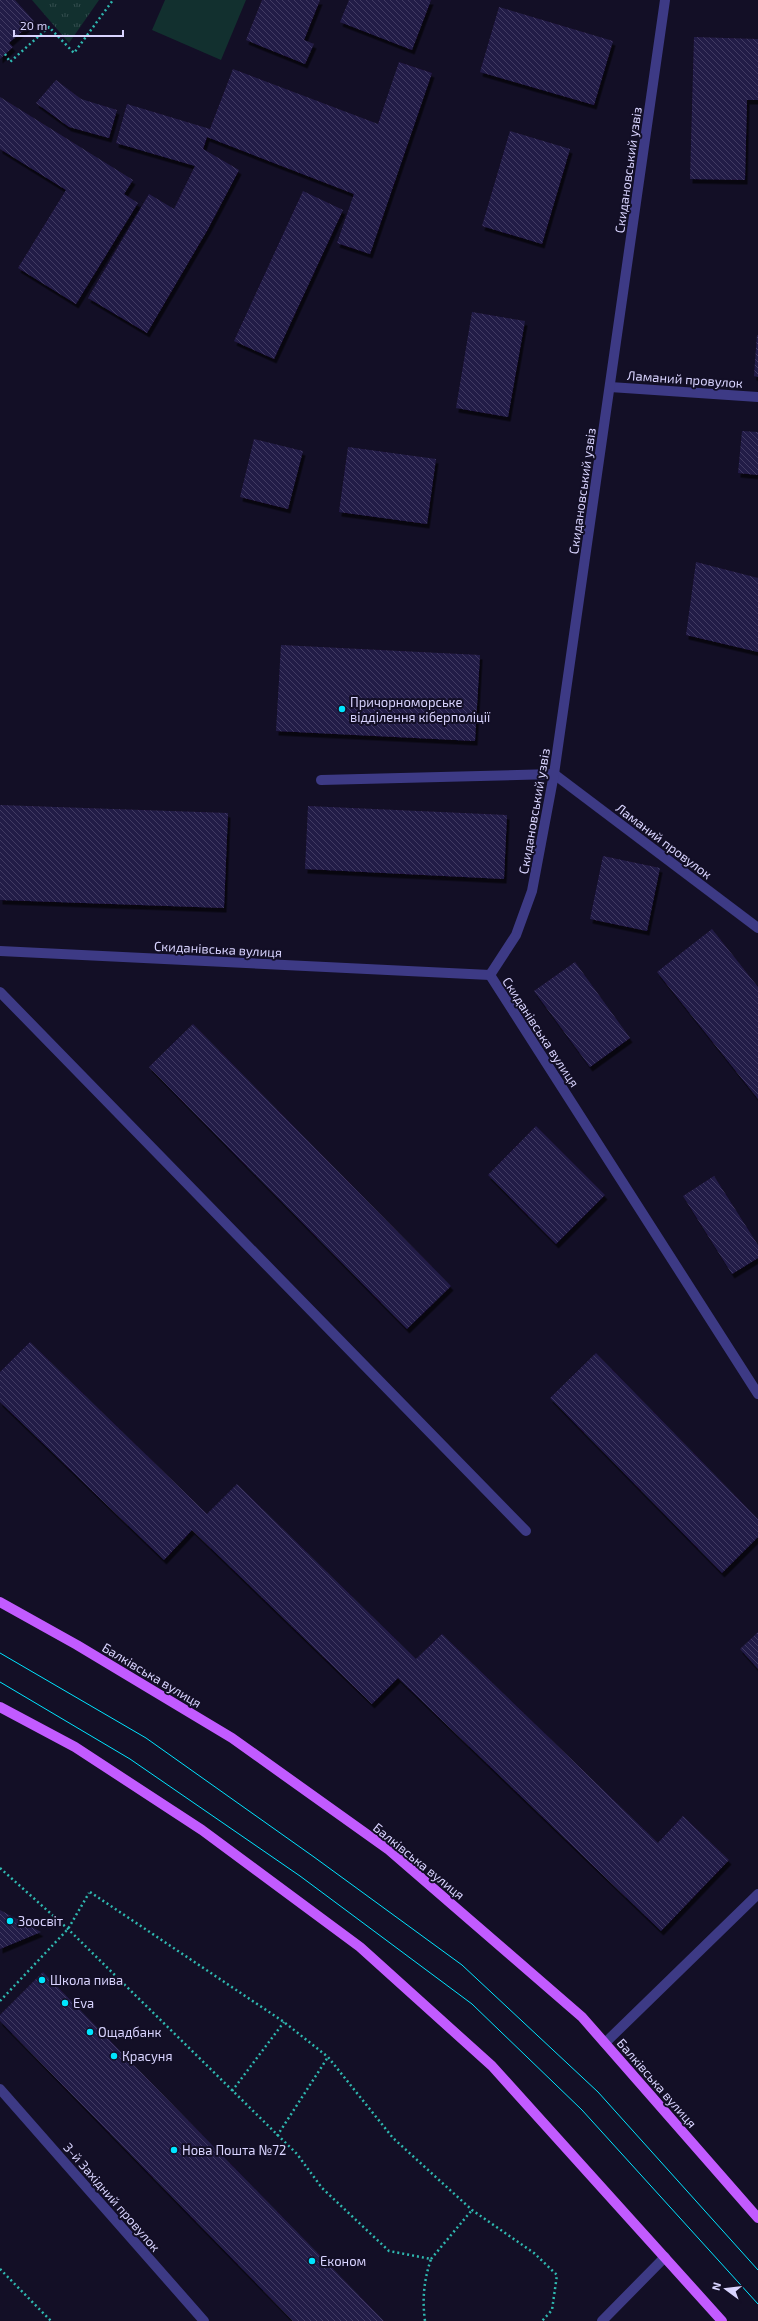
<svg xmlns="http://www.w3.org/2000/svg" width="758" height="2321" font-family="'Exo 2',sans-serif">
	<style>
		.green { fill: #12302f }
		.park { fill: url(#park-tufts) }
		.building { fill: url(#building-back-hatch); filter: url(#shadow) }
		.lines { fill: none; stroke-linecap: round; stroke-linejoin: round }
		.path { stroke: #2fb8b0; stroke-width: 2.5; stroke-dasharray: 2 3; stroke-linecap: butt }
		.service { stroke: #3d3a85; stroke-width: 10 }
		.minor { stroke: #3d3a85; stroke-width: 10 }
		.tertiary { stroke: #3d3a85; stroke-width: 10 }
		.primary { stroke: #c25bff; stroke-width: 10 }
		.tram { stroke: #00e5ff; stroke-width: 1 }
		.poi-dot { fill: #00e5ff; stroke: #130f26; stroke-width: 1.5 }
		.labels { text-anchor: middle; stroke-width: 4; stroke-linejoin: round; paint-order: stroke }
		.street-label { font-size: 13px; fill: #d9d4ff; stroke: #130f26 }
		.poi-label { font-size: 13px; fill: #d9d4ff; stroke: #130f26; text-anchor: start }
	</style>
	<defs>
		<pattern id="park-tufts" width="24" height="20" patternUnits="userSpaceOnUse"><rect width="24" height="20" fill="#12302f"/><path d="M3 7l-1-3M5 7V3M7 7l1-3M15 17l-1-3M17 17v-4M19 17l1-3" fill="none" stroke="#344d4e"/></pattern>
		<pattern id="building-back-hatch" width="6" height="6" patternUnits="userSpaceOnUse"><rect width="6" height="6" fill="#241b47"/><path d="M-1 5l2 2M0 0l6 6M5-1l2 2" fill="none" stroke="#433b63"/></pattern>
		<filter id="shadow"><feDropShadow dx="2.5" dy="4.5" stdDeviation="0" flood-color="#0009"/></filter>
	</defs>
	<rect width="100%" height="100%" fill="#130f26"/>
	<path class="green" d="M 165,0 L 246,0 L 221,60 L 152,30 Z"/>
	<path class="park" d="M 32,0 L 99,0 L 69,43 Z"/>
	<g class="building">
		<path d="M 0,0 L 15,0 L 34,21 L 9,43 L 13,47 L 0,59 Z"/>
		<path d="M 262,0 L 320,0 L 304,40 L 314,44 L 305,64 L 246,40 Z"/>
		<path d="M 349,0 L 431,0 L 412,50 L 340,22 Z"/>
		<path d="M 499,7 L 613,41 L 594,105 L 480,72 Z"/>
		<path d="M 694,37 L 758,39 L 758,100 L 747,100 L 745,180 L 690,179 Z"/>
		<path d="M 399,62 L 432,73 L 370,254 L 337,243 L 354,194 L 207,137 L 203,149 L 239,170 L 208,229 L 147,333 L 88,298 L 149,194 L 174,209 L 195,166 L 116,143 L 127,104 L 210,129 L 233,69 L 378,124 Z"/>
		<path d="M 56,80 L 81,99 L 117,110 L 109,138 L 69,127 L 36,103 Z"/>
		<path d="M 0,97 L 133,180 L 124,194 L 138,203 L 76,304 L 18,268 L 66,190 L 0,149 Z"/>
		<path d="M 510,131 L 570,149 L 542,244 L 482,226 Z"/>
		<path d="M 303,191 L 343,210 L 274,359 L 234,341 Z"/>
		<path d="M 472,312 L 525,321 L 508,417 L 456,408 Z"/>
		<path d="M 757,335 L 758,335 L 758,377 L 754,376 Z"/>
		<path d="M 742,431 L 758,432 L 758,475 L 738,473 Z"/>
		<path d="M 254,439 L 303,451 L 288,509 L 240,497 Z"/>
		<path d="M 348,447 L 436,459 L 427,524 L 339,512 Z"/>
		<path d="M 696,562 L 758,578 L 758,652 L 686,635 Z"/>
		<path d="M 281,645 L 480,655 L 475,741 L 276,731 Z"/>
		<path d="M 0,805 L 228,813 L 224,908 L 0,900 Z"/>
		<path d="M 308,806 L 507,815 L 504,879 L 305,869 Z"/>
		<path d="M 603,856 L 660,868 L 647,931 L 590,919 Z"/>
		<path d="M 712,929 L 758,987 L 758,1099 L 657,972 Z"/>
		<path d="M 575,962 L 630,1038 L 590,1067 L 534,991 Z"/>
		<path d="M 193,1024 L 451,1286 L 407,1329 L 149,1067 Z"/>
		<path d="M 536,1126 L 605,1195 L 556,1244 L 488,1175 Z"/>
		<path d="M 714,1176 L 758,1245 L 758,1258 L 732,1274 L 683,1196 Z"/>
		<path d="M 30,1342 L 207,1514 L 237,1484 L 416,1659 L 442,1634 L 658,1843 L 683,1816 L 729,1860 L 661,1931 L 398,1678 L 372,1704 L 192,1530 L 164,1560 L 0,1402 L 0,1372 Z"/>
		<path d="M 596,1353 L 758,1519 L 758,1537 L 722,1573 L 550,1398 Z"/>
		<path d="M 758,1632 L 758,1669 L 740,1649 Z"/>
		<path d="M 0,1910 L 41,1932 L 0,1949 Z"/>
		<path d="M 43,1972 L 384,2321 L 293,2321 L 0,2021 L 0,2015 Z"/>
	</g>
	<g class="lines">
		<g class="path">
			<path d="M 5,54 L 10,62 L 49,27 L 74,53 L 113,0"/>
			<path d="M 0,1868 L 68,1929 L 297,2154 L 322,2188 L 389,2251 L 431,2259 C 424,2280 422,2299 425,2321"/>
			<path d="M 90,1892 L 284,2022 L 328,2057 L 393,2138 L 472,2210 L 534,2253 L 557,2275 L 552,2310 L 542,2321"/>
			<path d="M 0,2001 L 68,1929 L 89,1893"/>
			<path d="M 232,2091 L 284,2022"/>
			<path d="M 277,2136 L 328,2057"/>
			<path d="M 431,2259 L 472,2210"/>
			<path d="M 0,2269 L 51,2321"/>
		</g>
		<g class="service">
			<path d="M 321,780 L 554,774"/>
			<path d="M 605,2043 L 758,1894"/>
			<path d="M 0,2089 L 204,2321"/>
			<path d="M 602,2321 L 665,2257"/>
		</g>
		<g class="minor">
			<path d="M 610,387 L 758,397"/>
			<path d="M 554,774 L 758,928"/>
			<path d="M 490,975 L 758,1394"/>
			<path d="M 0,992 L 526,1531"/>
		</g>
		<path class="tertiary" d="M 0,951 L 490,975 L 516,935 L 532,891 L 554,774 L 665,0"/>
		<g class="primary">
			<path d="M 0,1602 L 77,1645 L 232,1738 L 389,1850 L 582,2017 L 758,2218"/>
			<path d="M 0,1707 L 75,1747 L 202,1830 L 360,1947 L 492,2066 L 722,2321"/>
		</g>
		<g class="tram">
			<path d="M 0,1653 L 146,1738 L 314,1857 L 462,1965 L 598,2092 L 758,2270"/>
			<path d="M 0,1682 L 130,1759 L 300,1876 L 472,2004 L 582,2110 L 758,2304"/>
		</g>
	</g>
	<g class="poi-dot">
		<circle cx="342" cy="709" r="4"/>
		<circle cx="10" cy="1921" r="4"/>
		<circle cx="42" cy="1980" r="4"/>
		<circle cx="65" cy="2003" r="4"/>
		<circle cx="90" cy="2032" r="4"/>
		<circle cx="114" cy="2056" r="4"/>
		<circle cx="174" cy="2150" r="4"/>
		<circle cx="312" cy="2261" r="4"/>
	</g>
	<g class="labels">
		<g class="street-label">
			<text transform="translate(628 170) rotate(-82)" y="5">Скидановський узвіз</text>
			<text transform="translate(685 379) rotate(4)" y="5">Ламаний провулок</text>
			<text transform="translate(582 491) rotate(-82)" y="5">Скидановський узвіз</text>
			<text transform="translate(534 811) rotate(-80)" y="5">Скидановський узвіз</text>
			<text transform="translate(664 841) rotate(37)" y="5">Ламаний провулок</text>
			<text transform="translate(218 949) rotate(3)" y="5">Скиданівська вулиця</text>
			<text transform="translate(541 1032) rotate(57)" y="5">Скиданівська вулиця</text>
			<text transform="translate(152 1675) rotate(31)" y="5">Балківська вулиця</text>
			<text transform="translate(419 1861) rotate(39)" y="5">Балківська вулиця</text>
			<text transform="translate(657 2083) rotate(49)" y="5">Балківська вулиця</text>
			<text transform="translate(112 2197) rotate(49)" y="5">3-й Західний провулок</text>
		</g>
		<g class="poi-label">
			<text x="350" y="707">Причорноморське<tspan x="350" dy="15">відділення кіберполіції</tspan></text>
			<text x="18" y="1926">Зоосвіт</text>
			<text x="50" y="1985">Школа пива</text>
			<text x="73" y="2008">Eva</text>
			<text x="98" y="2037">Ощадбанк</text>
			<text x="122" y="2061">Красуня</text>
			<text x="182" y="2155">Нова Пошта №72</text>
			<text x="320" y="2266">Економ</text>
		</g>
	</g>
	<g transform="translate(726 2289) rotate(285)" stroke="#130f26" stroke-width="3" paint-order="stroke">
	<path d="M0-3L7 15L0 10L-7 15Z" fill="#d9d4ff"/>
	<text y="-6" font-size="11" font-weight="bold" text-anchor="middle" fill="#d9d4ff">N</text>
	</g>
	<path d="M14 30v6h109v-6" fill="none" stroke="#d9d4ff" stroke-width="2"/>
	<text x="20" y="30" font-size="12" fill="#d9d4ff" stroke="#130f26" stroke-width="3" paint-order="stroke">20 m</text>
</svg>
